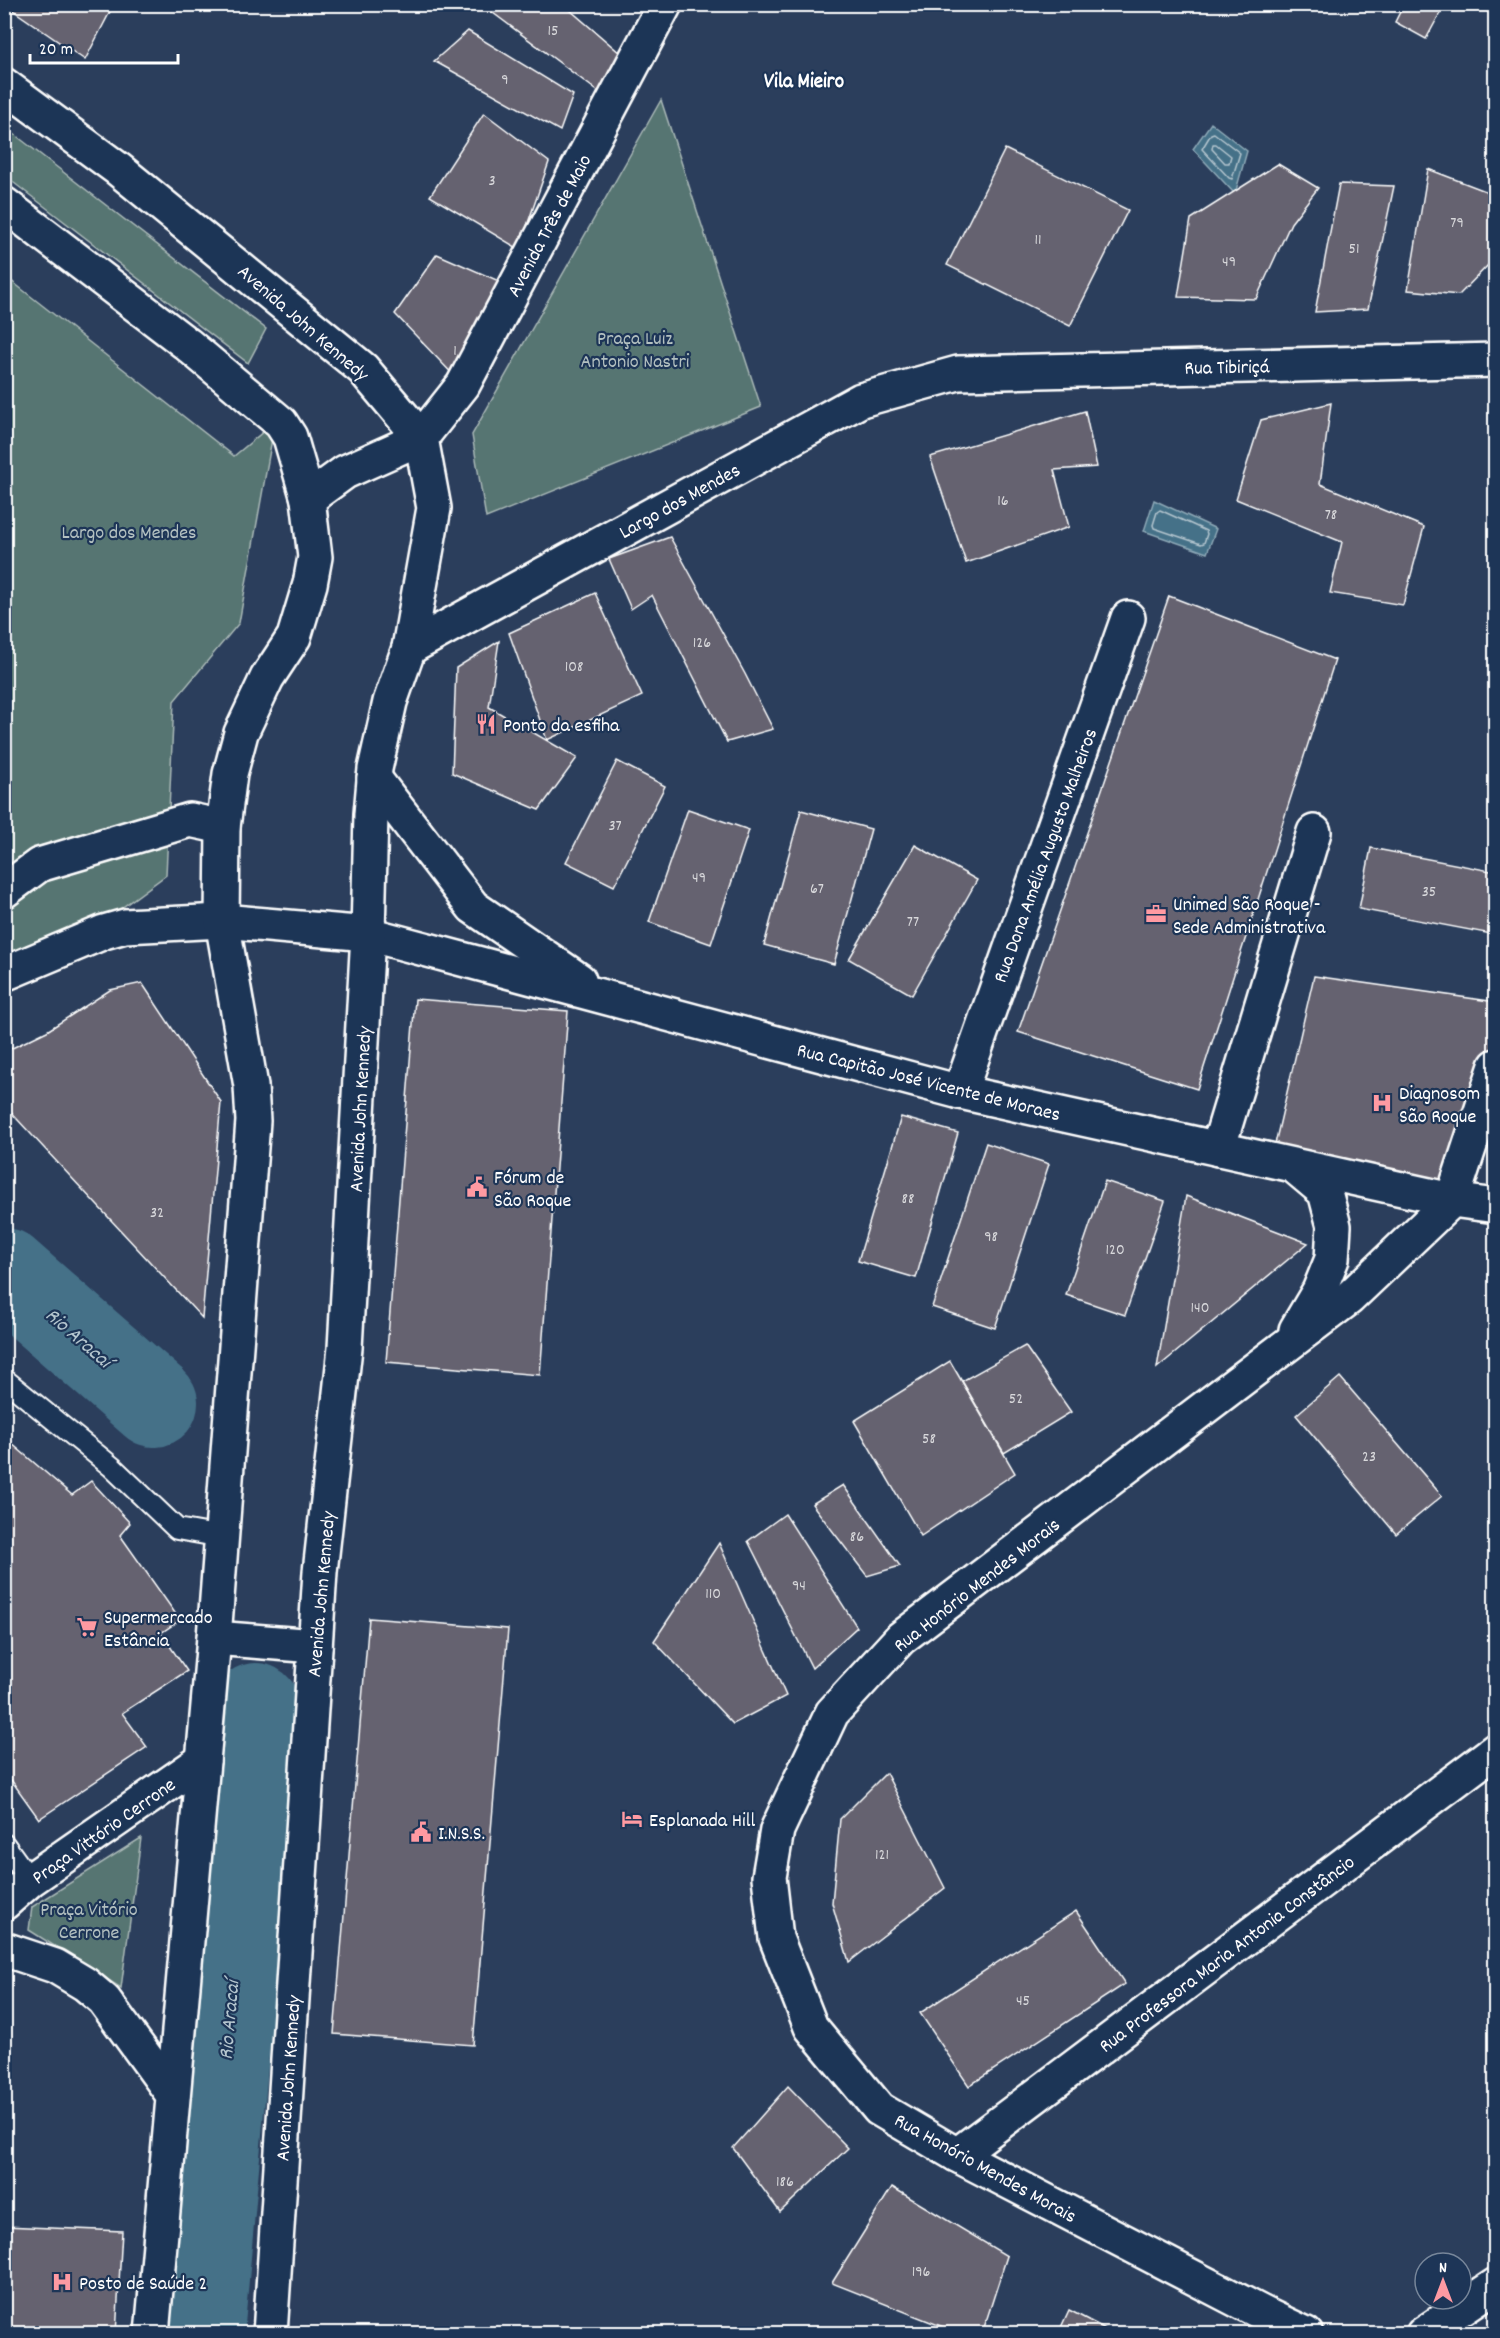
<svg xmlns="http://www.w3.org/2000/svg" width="1500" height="2338" font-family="Dekko,sans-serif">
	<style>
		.green { fill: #577472; stroke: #abbab8; stroke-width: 1.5 }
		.water { fill: #457188; stroke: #8faab8; stroke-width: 1.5 }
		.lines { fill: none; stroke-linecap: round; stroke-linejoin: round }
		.shore { stroke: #b5c6cf; stroke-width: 1.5 }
		.river { stroke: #457188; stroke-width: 88 }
		.building { fill: #656270; stroke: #fff; stroke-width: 1.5 }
		.lane-casing { stroke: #fff; stroke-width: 24 }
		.street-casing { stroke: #fff; stroke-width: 38 }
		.secondary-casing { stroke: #fff; stroke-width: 38 }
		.lane { stroke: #1d3557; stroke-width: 20 }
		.street { stroke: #1d3557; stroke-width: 33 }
		.secondary { stroke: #1d3557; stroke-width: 33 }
		.labels { text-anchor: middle; stroke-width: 4.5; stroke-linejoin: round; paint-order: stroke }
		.number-label { font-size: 16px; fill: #d8d8db }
		.street-label { font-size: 20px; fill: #fff; stroke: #1d3557 }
		.park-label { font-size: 20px; fill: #b3c0c0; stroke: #1d3557 }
		.poi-label { font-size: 20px; fill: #fff; stroke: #1d3557; text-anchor: start }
		.neighbourhood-label { font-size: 21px; font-weight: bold; fill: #fff; stroke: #1d3557 }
		.water-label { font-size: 21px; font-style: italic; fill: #b5c6cf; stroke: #1d3557 }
	</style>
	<rect width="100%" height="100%" fill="#2b3e5c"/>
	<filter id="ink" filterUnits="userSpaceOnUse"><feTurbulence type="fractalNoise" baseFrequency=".0167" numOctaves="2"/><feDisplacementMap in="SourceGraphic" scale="12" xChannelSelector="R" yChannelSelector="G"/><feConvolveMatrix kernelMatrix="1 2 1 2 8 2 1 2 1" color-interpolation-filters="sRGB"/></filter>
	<g filter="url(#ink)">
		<g class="green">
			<path d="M 661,100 L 761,407 L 486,518 L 472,435 Z"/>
			<path d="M 5,127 L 266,329 L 248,363 L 5,176 Z"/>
			<path d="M 5,276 L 234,456 L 275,422 L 239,623 L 174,701 L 166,875 L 109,917 L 5,969 Z"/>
			<path d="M 141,1838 L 121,1988 L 29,1930 L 32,1907 Z"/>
		</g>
		<g class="water">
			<path d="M 1211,123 L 1247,151 L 1235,194 L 1193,149 Z"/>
			<path d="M 1154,500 L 1216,529 L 1207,553 L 1144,531 Z"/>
		</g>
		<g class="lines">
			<g class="shore">
				<path d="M 1214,133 L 1240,153 L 1232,179 L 1229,178 L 1202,149 L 1211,134 Z"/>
				<path d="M 1213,144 L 1216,144 L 1231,156 L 1229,163 L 1225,163 L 1212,149 Z"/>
				<path d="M 1160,510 L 1206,531 L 1207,534 L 1204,543 L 1201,544 L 1154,528 L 1153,525 L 1157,512 Z"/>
			</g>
			<g class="river">
				<path d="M 4,1272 L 154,1403"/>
				<path d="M 200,2334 L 256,1707"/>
			</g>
		</g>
		<g class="building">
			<path d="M 4,4 L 114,4 L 85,60 Z"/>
			<path d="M 481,4 L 563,4 L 621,54 L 600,93 Z"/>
			<path d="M 1404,4 L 1445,4 L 1426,39 L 1395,22 Z"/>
			<path d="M 468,31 L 573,95 L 560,131 L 434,61 Z"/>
			<path d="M 484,113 L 549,162 L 519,249 L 430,196 Z"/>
			<path d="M 1005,149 L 1128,210 L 1070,326 L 947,265 Z"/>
			<path d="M 1278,164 L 1318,188 L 1291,223 L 1256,299 L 1178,297 L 1191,219 Z"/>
			<path d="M 1428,169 L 1496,195 L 1496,247 L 1491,262 L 1459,295 L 1408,290 Z"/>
			<path d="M 1339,184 L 1394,186 L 1368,309 L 1315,312 Z"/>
			<path d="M 437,254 L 515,288 L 463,385 L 395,314 Z"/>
			<path d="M 1331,403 L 1320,484 L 1424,527 L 1403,605 L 1330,593 L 1342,542 L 1236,499 L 1261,420 Z"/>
			<path d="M 1085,411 L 1097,467 L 1054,470 L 1069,527 L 966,563 L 930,457 Z"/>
			<path d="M 670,537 L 745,674 L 773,729 L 727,742 L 652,595 L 631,609 L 609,559 Z"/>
			<path d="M 595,593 L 642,696 L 547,740 L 509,633 Z"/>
			<path d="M 1169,596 L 1335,660 L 1197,1089 L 1018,1032 Z"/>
			<path d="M 499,641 L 489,707 L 577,758 L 539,810 L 452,773 L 456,668 Z"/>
			<path d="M 617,761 L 665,786 L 614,886 L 566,862 Z"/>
			<path d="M 688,809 L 749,830 L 711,944 L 649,922 Z"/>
			<path d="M 801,810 L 871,829 L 834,964 L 764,945 Z"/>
			<path d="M 915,845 L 977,880 L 912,995 L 849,959 Z"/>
			<path d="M 1371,848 L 1496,872 L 1496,910 L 1491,934 L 1359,909 Z"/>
			<path d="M 1314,976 L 1496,1002 L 1496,1049 L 1451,1196 L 1272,1157 Z"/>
			<path d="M 142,983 L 221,1102 L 202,1318 L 4,1105 L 4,1052 L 47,1031 L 110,990 Z"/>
			<path d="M 415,999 L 568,1011 L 540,1375 L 386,1362 Z"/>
			<path d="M 901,1117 L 958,1133 L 916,1278 L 858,1261 Z"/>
			<path d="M 986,1143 L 1049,1164 L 995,1328 L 932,1307 Z"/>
			<path d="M 1105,1181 L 1165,1201 L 1125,1315 L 1066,1295 Z"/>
			<path d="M 1186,1196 L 1308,1243 L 1157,1368 Z"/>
			<path d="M 1025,1346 L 1071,1412 L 1004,1453 L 962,1381 Z"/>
			<path d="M 950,1361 L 1015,1473 L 921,1536 L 854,1421 Z"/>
			<path d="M 1340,1377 L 1442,1496 L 1396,1534 L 1296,1415 Z"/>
			<path d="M 4,1437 L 72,1495 L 91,1481 L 130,1523 L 120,1535 L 180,1620 L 161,1633 L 187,1671 L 122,1713 L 147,1747 L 39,1819 L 4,1770 Z"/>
			<path d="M 843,1485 L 900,1566 L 867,1576 L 812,1504 Z"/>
			<path d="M 785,1514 L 857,1627 L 812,1668 L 748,1541 Z"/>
			<path d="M 719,1543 L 786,1696 L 733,1724 L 654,1641 Z"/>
			<path d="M 369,1618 L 508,1629 L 473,2045 L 334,2034 Z"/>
			<path d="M 886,1773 L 945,1888 L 849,1962 L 832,1903 L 840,1819 Z"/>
			<path d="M 1076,1911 L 1125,1984 L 969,2086 L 920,2013 Z"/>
			<path d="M 788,2086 L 848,2148 L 780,2212 L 733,2148 Z"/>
			<path d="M 892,2187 L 1007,2256 L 982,2334 L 961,2334 L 832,2283 Z"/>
			<path d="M 4,2226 L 122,2231 L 116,2334 L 4,2334 Z"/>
			<path d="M 1069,2310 L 1115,2334 L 1058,2334 Z"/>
		</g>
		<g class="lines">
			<g class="lane-casing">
				<g id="lane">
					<path d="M 4,1379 L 112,1467 L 177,1529 L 222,1537"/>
					<path d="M 4,1844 L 30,1880"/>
				</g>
			</g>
			<g class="street-casing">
				<g id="street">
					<path d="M 409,648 L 861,400 L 958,373 L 1496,360"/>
					<path d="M 374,778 L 473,907 L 579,980"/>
					<path d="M 4,891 L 39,865 L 190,820 L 223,827"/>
					<path d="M 368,934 L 960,1092 L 1452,1200 L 1496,1206"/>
					<path d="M 4,974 L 104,932 L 125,926 L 222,921"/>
					<path d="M 960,1092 L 1128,618"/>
					<path d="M 1218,1149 L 1314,832"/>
					<path d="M 1294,1166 L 1325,1192 L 1334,1226 L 1332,1259 L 1319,1291 L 1296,1330"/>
					<path d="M 4,1903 L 30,1880 L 203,1760"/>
					<path d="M 4,1949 L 55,1966 L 85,1984 L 104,2000 L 173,2095"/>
					<path d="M 957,2155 L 1496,1750"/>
					<path d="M 1306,2334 L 1266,2315 L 957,2155 L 879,2109 L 811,2027 L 776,1938 L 769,1877 L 777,1830 L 832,1713 L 901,1638 L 1349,1298 L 1452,1200 L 1496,1066"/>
					<path d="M 1423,2334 L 1496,2285"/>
				</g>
			</g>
			<g class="secondary-casing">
				<g id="secondary">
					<path d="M 4,85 L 118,169 L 363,369 L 421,438 L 434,508 L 409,648 L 390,702 L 375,769 L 371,814 L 368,934 L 345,1348 L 320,1572 L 270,2334"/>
					<path d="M 4,204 L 187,344 L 281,423 L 290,437 L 308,499 L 315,557 L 310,584 L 294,637 L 267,678 L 241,733 L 230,774 L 223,827 L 222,921 L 251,1086 L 253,1121 L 214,1638 L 152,2334"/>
					<path d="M 308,499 L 345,472 L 421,438 L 463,385 L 665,4"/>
					<path d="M 222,921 L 368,934"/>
					<path d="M 214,1638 L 315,1646"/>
				</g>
			</g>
			<use href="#lane" class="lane"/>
			<use href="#street" class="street"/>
			<use href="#secondary" class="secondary"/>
		</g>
	</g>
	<defs>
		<g id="restaurant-bare" transform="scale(1.62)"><path d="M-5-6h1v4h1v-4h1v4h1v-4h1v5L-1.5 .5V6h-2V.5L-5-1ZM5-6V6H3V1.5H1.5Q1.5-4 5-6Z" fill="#ff9aa2" stroke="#1d3557" stroke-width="2.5" paint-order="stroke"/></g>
		<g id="office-bare" transform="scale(1.62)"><path d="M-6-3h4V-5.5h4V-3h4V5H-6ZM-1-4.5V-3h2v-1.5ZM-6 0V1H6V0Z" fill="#ff9aa2" stroke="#1d3557" stroke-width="2.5" paint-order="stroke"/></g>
		<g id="hospital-bare" transform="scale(1.62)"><path d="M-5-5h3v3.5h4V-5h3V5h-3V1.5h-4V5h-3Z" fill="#ff9aa2" stroke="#1d3557" stroke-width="2.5" paint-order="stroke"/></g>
		<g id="civic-bare" transform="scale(1.62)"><path d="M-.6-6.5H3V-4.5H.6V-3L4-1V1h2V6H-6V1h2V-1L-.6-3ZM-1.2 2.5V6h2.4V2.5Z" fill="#ff9aa2" stroke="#1d3557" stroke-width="2.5" paint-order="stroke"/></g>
		<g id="supermarket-bare" transform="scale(1.62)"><path d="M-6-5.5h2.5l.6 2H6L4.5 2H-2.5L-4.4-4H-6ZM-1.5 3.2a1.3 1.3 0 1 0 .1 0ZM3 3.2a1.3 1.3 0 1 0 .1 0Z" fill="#ff9aa2" stroke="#1d3557" stroke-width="2.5" paint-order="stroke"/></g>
		<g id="hotel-bare" transform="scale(1.62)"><path d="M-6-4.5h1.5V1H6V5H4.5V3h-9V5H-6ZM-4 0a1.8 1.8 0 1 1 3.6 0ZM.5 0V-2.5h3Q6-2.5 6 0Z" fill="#ff9aa2" stroke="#1d3557" stroke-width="2.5" paint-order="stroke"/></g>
	</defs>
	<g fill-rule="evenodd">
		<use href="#restaurant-bare" x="486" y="724"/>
		<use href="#office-bare" x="1156" y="914"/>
		<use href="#hospital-bare" x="1382" y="1103"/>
		<use href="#civic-bare" x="477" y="1187"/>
		<use href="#supermarket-bare" x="87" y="1627"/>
		<use href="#hotel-bare" x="632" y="1819"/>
		<use href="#civic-bare" x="421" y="1832"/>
		<use href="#hospital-bare" x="62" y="2282"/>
	</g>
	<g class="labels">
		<g class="number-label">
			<text x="553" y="35">15</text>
			<text x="505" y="84">9</text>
			<text x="492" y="185">3</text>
			<text x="1457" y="227">79</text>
			<text x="1038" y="244">11</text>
			<text x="1354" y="253">51</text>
			<text x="1229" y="266">49</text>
			<text x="455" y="355">1</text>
			<text x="1003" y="505">16</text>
			<text x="1331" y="519">78</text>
			<text x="702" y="647">126</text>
			<text x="574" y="671">108</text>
			<text x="615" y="830">37</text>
			<text x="699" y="882">49</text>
			<text x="817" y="893">67</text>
			<text x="1429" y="896">35</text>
			<text x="913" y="926">77</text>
			<text x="908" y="1203">88</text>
			<text x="157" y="1217">32</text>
			<text x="991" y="1241">98</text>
			<text x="1115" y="1254">120</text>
			<text x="1200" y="1312">140</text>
			<text x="1016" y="1403">52</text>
			<text x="929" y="1443">58</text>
			<text x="1369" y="1461">23</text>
			<text x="857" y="1541">86</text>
			<text x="799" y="1590">94</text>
			<text x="713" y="1598">110</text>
			<text x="882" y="1859">121</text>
			<text x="1023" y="2005">45</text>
			<text x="785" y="2186">186</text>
			<text x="921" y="2276">196</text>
		</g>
		<g class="street-label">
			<text transform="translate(548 225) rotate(-62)" y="7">Avenida Três de Maio</text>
			<text transform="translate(304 322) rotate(41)" y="7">Avenida John Kennedy</text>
			<text transform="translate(1227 366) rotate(-1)" y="7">Rua Tibiriçá</text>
			<text transform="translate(679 500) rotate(-29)" y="7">Largo dos Mendes</text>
			<text transform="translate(1044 855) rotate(-70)" y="7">Rua Dona Amélia Augusto Malheiros</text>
			<text transform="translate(929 1081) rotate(14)" y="7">Rua Capitão José Vicente de Moraes</text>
			<text transform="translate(359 1109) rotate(-87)" y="7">Avenida John Kennedy</text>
			<text transform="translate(976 1584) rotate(-38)" y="7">Rua Honório Mendes Morais</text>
			<text transform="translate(320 1594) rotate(-85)" y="7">Avenida John Kennedy</text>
			<text transform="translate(103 1830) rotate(-35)" y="7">Praça Vittório Cerrone</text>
			<text transform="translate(1226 1953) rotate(-37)" y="7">Rua Professora Maria Antonia Constâncio</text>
			<text transform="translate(287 2078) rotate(-86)" y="7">Avenida John Kennedy</text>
			<text transform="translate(986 2167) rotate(29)" y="7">Rua Honório Mendes Morais</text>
		</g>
		<g class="park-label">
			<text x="635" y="344">Praça Luiz<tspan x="635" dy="23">Antonio Nastri</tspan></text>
			<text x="129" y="538">Largo dos Mendes</text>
			<text x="89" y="1915">Praça Vitório<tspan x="89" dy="23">Cerrone</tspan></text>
		</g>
		<g class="poi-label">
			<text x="503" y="731">Ponto da esfiha</text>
			<text x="1173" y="910">Unimed São Roque -<tspan x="1173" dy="23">Sede Administrativa</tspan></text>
			<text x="1399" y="1099">Diagnosom<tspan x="1399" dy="23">São Roque</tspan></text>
			<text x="494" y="1183">Fórum de<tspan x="494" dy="23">São Roque</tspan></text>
			<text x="104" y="1623">Supermercado<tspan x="104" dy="23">Estância</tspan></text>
			<text x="649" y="1826">Esplanada Hill</text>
			<text x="438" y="1839">I.N.S.S.</text>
			<text x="79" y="2289">Posto de Saúde 2</text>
		</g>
		<g class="neighbourhood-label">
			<text x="804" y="87">Vila Mieiro</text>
		</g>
		<g class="water-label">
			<text transform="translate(79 1337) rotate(41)" y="7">Rio Aracaí</text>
			<text transform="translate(228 2020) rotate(-85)" y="7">Rio Aracaí</text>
		</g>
	</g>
	<rect width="1500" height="2338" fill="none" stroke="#1d3557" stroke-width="24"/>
	<rect x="12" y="12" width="1476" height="2314" fill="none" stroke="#fff" stroke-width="2" filter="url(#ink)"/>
	<g transform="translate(1443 2281)"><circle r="28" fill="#1d3557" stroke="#77869a" stroke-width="1.5"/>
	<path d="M0-4.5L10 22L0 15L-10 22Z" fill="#ff9aa2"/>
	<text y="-9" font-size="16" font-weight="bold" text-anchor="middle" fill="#ffffff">N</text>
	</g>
	<path d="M30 54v9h148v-9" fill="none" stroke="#ffffff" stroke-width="3"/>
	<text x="39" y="54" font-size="18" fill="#ffffff" stroke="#1d3557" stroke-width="4.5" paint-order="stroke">20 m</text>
</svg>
